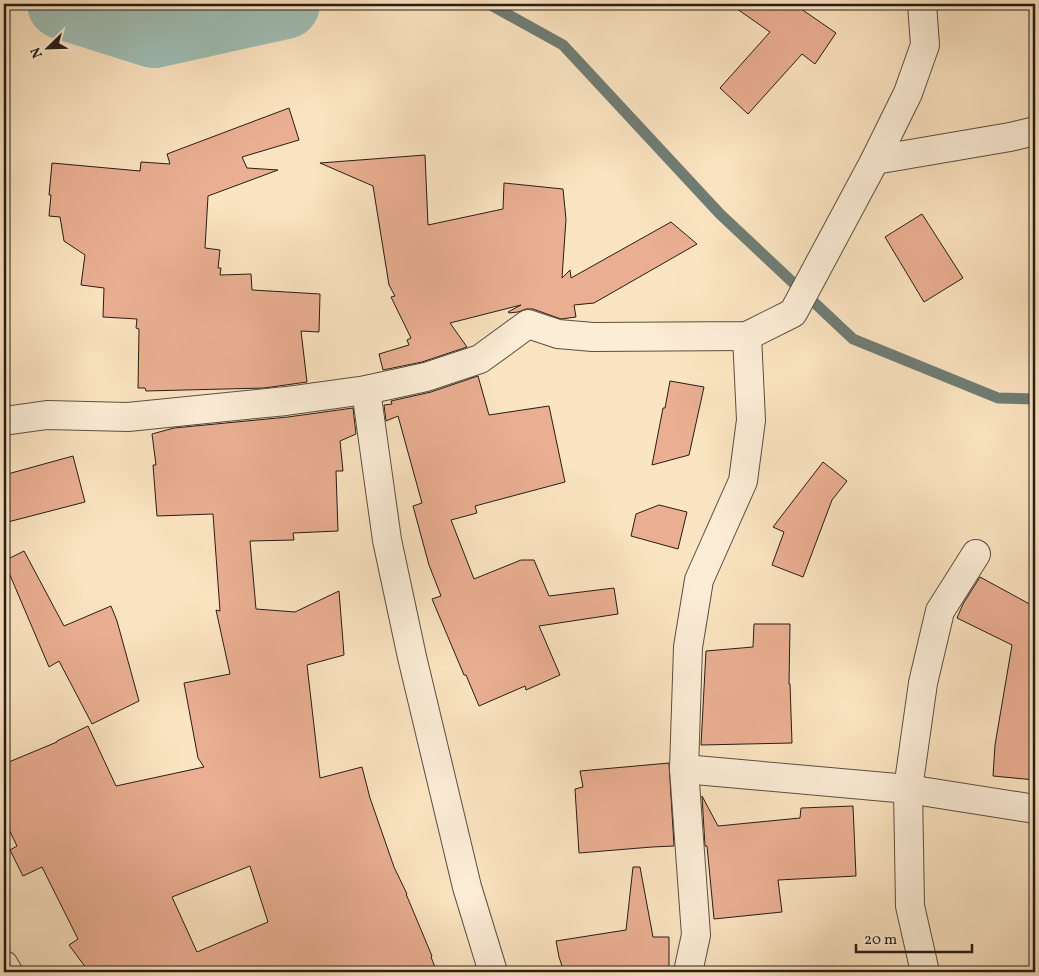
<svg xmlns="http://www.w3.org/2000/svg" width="1039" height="976" font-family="Vollkorn,serif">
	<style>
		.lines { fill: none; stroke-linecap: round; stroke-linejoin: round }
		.stream { stroke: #6f7d75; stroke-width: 11 }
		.river { stroke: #9fbeb4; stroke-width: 70 }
		.building { fill: #eaaf93; stroke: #271c16; fill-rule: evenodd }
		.street-casing { stroke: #5c4e41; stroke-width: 30 }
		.street { stroke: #fcedd7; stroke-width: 28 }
	</style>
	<rect width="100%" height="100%" fill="#fbe4c1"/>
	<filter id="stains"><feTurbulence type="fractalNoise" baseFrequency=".004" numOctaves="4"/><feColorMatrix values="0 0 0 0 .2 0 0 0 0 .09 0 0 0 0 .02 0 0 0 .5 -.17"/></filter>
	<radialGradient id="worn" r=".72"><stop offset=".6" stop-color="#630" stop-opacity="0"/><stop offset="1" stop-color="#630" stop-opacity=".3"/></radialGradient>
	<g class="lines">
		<path class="stream" d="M 489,4 L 563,45 L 720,214 L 853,339 L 998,398 L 1035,399"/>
		<path class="river" d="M 62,4 L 154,33 L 285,4"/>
	</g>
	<g class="building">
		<path d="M 730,4 L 794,4 L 836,33 L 815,64 L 802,54 L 748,114 L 720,88 L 770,32 Z"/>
		<path d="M 289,108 L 299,140 L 242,157 L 247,168 L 278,170 L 208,196 L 205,248 L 220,250 L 218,268 L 221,268 L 220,275 L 251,274 L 252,290 L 320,294 L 319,332 L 301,331 L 307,382 L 264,388 L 146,391 L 145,388 L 138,388 L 139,329 L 136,328 L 137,319 L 103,317 L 104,288 L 81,285 L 85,255 L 64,241 L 60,217 L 49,216 L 51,195 L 49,195 L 52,163 L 140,171 L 141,162 L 170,164 L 167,154 Z"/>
		<path d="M 425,155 L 428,225 L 503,209 L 504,183 L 563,189 L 566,219 L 562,278 L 570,270 L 571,278 L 671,222 L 697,244 L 594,303 L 574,305 L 576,317 L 561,319 L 533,309 L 526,309 L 518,312 L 509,313 L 508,312 L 521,305 L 450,323 L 467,347 L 422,362 L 383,370 L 379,354 L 409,345 L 407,340 L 411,338 L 391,297 L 395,296 L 389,285 L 373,186 L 320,163 Z"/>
		<path d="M 922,214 L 963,278 L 924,302 L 885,237 Z"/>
		<path d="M 478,376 L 489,415 L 549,406 L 565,482 L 475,506 L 477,513 L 451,520 L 474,579 L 521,560 L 534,560 L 549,596 L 614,588 L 618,614 L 539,626 L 560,675 L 526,690 L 525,686 L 479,706 L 466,675 L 464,675 L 432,599 L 441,596 L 429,565 L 413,506 L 422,503 L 398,416 L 386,421 L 384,405 L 392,404 L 391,401 L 431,392 Z"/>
		<path d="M 670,381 L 704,387 L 689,455 L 652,465 L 663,408 L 665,408 Z"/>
		<path d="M 353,408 L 356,434 L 340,441 L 343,471 L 336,471 L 338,531 L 293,533 L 294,540 L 250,541 L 256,609 L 295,612 L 339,591 L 344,655 L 307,665 L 320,778 L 362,767 L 370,798 L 394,867 L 407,894 L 406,894 L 432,956 L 431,957 L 437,972 L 89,972 L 69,945 L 78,939 L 42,867 L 23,876 L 10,850 L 17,846 L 4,819 L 4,764 L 57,742 L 57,741 L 88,726 L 116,786 L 204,767 L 198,758 L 184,683 L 230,674 L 216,610 L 220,611 L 213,514 L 157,516 L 153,465 L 156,465 L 152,434 L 174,428 L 288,417 ZM 250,866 L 268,922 L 197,952 L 172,897 Z"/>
		<path d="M 73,456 L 85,502 L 4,523 L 4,475 Z"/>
		<path d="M 823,462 L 847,481 L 832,500 L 803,577 L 772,565 L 784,532 L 773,527 Z"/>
		<path d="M 659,505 L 687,512 L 678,549 L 631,536 L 636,514 Z"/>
		<path d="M 24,551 L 64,626 L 111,606 L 117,621 L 139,701 L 92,724 L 59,661 L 49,667 L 4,561 Z"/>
		<path d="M 980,577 L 1035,607 L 1035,780 L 993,776 L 995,745 L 1012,645 L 957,618 L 963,604 Z"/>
		<path d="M 754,624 L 790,624 L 789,684 L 790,684 L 792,743 L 701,745 L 706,651 L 753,647 Z"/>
		<path d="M 669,763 L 674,846 L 652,847 L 579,853 L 575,789 L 583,787 L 580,771 Z"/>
		<path d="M 702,796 L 718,826 L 800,818 L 801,808 L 853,806 L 856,876 L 778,880 L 782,912 L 714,919 L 707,846 L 705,846 Z"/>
		<path d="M 633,867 L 640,867 L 653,937 L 669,937 L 669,972 L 564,972 L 559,957 L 556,941 L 626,930 Z"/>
	</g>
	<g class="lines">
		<g class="street-casing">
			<g id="street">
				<path d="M 875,160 L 1010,137 L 1035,131"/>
				<path d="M 366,390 L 387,540 L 412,657 L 467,887 L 493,972"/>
				<path d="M 4,421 L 47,415 L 128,417 L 286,401 L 366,390 L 426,377 L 480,359 L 528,324 L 558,334 L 593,337 L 747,336 L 793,313 L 875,160 L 908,93 L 925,45 L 922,4"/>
				<path d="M 684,769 L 908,789 L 1035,809"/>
				<path d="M 4,965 L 8,972"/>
				<path d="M 688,972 L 696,935 L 684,769 L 688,647 L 699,580 L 743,481 L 751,420 L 747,336"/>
				<path d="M 925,972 L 910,906 L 908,789 L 923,683 L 940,611 L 976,554"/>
			</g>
		</g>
		<use href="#street" class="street"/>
	</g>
	<rect width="1039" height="976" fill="none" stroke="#fbe4c1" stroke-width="20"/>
	<rect x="5" y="5" width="1029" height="966" fill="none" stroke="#271c16" stroke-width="2.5"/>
	<rect x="10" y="10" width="1019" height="956" fill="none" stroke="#271c16"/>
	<g transform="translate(48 48) rotate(247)" stroke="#fcedd7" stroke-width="4" paint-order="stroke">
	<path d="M0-4L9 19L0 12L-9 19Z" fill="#271c16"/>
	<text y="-8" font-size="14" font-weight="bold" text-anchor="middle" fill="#271c16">N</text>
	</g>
	<path d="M856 944v8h116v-8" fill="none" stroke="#271c16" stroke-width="2.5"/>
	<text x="864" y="944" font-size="15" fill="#271c16" stroke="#fcedd7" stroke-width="4" paint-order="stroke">20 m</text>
	<rect width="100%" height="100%" filter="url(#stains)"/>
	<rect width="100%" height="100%" fill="url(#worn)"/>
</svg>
